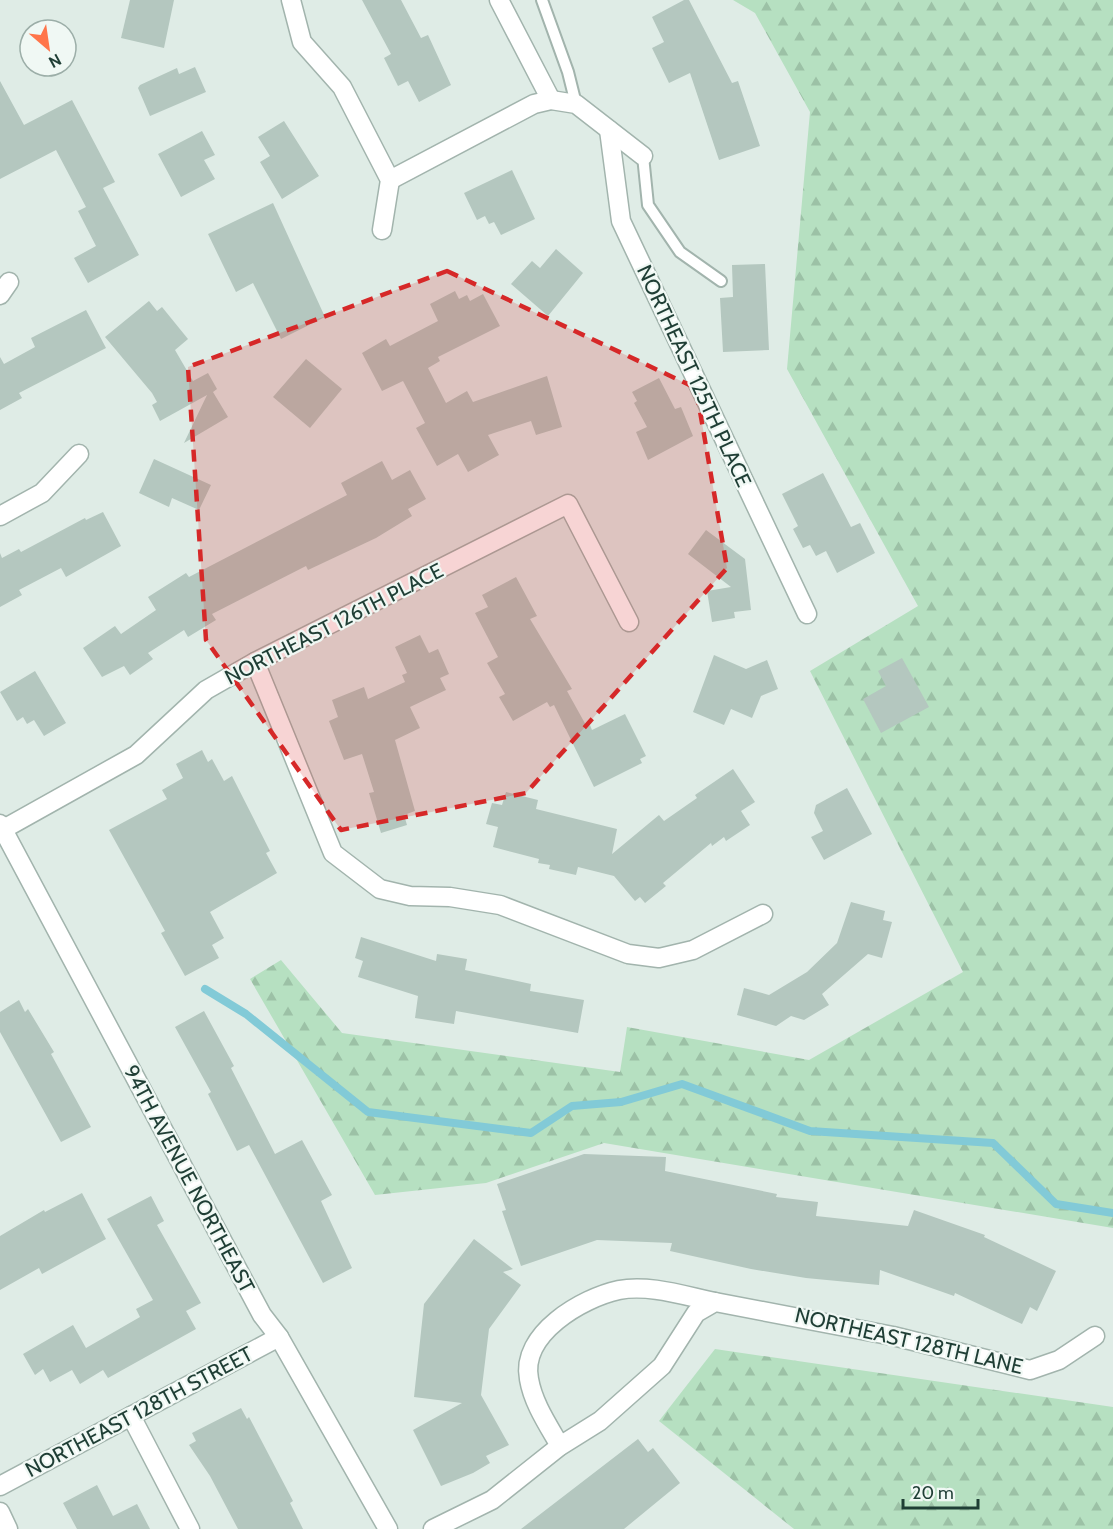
<svg xmlns="http://www.w3.org/2000/svg" width="1113" height="1529" font-family="Cabin,sans-serif">
	<style>
		.forest { fill: url(#forest-firs) }
		.lines { fill: none; stroke-linecap: round; stroke-linejoin: round }
		.stream { stroke: #82cad7; stroke-width: 8 }
		.building { fill: #b4c7bf }
		.lane-casing { stroke: #a2b4ad; stroke-width: 14 }
		.street-casing { stroke: #a2b4ad; stroke-width: 21 }
		.lane { stroke: #fff; stroke-width: 10 }
		.street { stroke: #fff; stroke-width: 18 }
		.marked { fill: #d62828; fill-opacity: 0.2; stroke: #d62828; stroke-width: 4.5; stroke-dasharray: 12 8; stroke-linejoin: round }
		.labels { text-anchor: middle; stroke-width: 4.5; stroke-linejoin: round; paint-order: stroke }
		.street-label { font-size: 21px; fill: #1f3e35; stroke: #f0f8f4 }
	</style>
	<defs>
		<pattern id="forest-firs" width="22" height="20" patternUnits="userSpaceOnUse" patternTransform="scale(1.5)"><rect width="22" height="20" fill="#b6e0c1"/><path d="M5 1l3.5 6h-7zM16 11l3.5 6h-7z" fill="#9cc1a6"/></pattern>
	</defs>
	<rect width="100%" height="100%" fill="#dfece6"/>
	<g class="forest">
		<path d="M 733,0 L 1113,0 L 1113,1228 L 604,1143 L 486,1183 L 375,1195 L 250,979 L 281,960 L 342,1033 L 620,1072 L 627,1027 L 809,1060 L 963,972 L 810,671 L 918,606 L 787,369 L 810,112 L 755,13 Z"/>
		<path d="M 715,1349 L 1113,1407 L 1113,1529 L 794,1529 L 659,1421 Z"/>
	</g>
	<g class="lines">
		<path class="stream" d="M 205,989 L 246,1014 L 368,1112 L 531,1133 L 572,1106 L 621,1102 L 682,1084 L 810,1131 L 993,1143 L 1056,1204 L 1113,1213"/>
	</g>
	<g class="building">
		<path d="M 130,0 L 174,0 L 164,48 L 121,38 Z"/>
		<path d="M 362,0 L 401,0 L 421,38 L 428,35 L 451,85 L 419,102 L 408,81 L 398,86 L 384,58 L 391,54 Z"/>
		<path d="M 684,0 L 689,0 L 732,83 L 738,81 L 760,146 L 719,160 L 690,73 L 669,83 L 652,48 L 664,42 L 652,17 Z"/>
		<path d="M 195,67 L 206,92 L 150,116 L 138,88 L 140,85 L 177,68 L 179,74 Z"/>
		<path d="M 0,81 L 24,125 L 72,100 L 115,182 L 103,188 L 139,255 L 88,283 L 74,258 L 96,246 L 78,211 L 86,207 L 56,150 L 0,179 Z"/>
		<path d="M 284,121 L 319,176 L 282,199 L 260,162 L 270,156 L 258,137 Z"/>
		<path d="M 202,131 L 215,155 L 204,160 L 215,179 L 181,197 L 158,154 Z"/>
		<path d="M 512,170 L 535,219 L 501,235 L 494,222 L 489,224 L 485,216 L 477,220 L 464,193 Z"/>
		<path d="M 273,203 L 325,317 L 281,339 L 253,283 L 236,292 L 208,234 Z"/>
		<path d="M 556,249 L 583,273 L 548,316 L 511,284 L 532,261 L 540,268 Z"/>
		<path d="M 765,264 L 769,350 L 723,352 L 720,298 L 733,297 L 732,265 Z"/>
		<path d="M 455,291 L 459,299 L 467,295 L 470,301 L 483,294 L 500,326 L 438,357 L 440,361 L 428,368 L 446,403 L 467,391 L 473,402 L 547,376 L 562,427 L 536,435 L 531,421 L 488,435 L 499,455 L 468,472 L 458,454 L 437,466 L 416,428 L 425,423 L 403,381 L 382,391 L 362,353 L 386,339 L 390,346 L 438,321 L 430,304 Z"/>
		<path d="M 149,301 L 157,311 L 162,307 L 188,339 L 175,350 L 193,381 L 208,373 L 217,389 L 213,392 L 228,417 L 184,443 L 207,395 L 160,421 L 152,405 L 157,402 L 152,393 L 105,337 Z"/>
		<path d="M 86,310 L 106,348 L 19,393 L 22,398 L 0,410 L 0,357 L 4,364 L 35,347 L 31,338 Z"/>
		<path d="M 306,359 L 342,389 L 310,428 L 273,397 Z"/>
		<path d="M 659,378 L 675,409 L 681,407 L 693,436 L 648,460 L 636,432 L 647,427 L 634,403 L 637,401 L 632,392 Z"/>
		<path d="M 154,459 L 211,485 L 199,510 L 172,498 L 169,507 L 139,493 Z"/>
		<path d="M 382,461 L 392,480 L 410,470 L 426,499 L 408,509 L 412,516 L 376,538 L 308,570 L 306,566 L 212,614 L 216,620 L 188,637 L 184,630 L 148,653 L 153,659 L 130,675 L 124,666 L 102,677 L 83,648 L 115,626 L 121,634 L 156,610 L 148,597 L 186,573 L 189,577 L 347,495 L 341,483 Z"/>
		<path d="M 823,473 L 851,527 L 860,523 L 875,553 L 837,573 L 826,551 L 816,556 L 810,545 L 803,548 L 793,529 L 798,526 L 782,494 Z"/>
		<path d="M 103,512 L 121,546 L 66,577 L 61,568 L 19,590 L 22,595 L 0,607 L 0,553 L 2,558 L 19,549 L 21,552 L 85,518 L 86,520 Z"/>
		<path d="M 706,530 L 745,559 L 751,610 L 734,612 L 735,618 L 712,622 L 707,591 L 731,587 L 688,554 Z"/>
		<path d="M 516,577 L 537,616 L 530,619 L 572,689 L 567,691 L 587,727 L 590,725 L 592,730 L 625,714 L 646,756 L 640,759 L 642,763 L 594,787 L 554,705 L 550,707 L 547,702 L 513,721 L 499,697 L 505,694 L 487,663 L 498,657 L 475,613 L 488,607 L 482,595 Z"/>
		<path d="M 420,635 L 429,653 L 438,649 L 449,674 L 440,678 L 446,690 L 410,707 L 420,728 L 395,740 L 415,811 L 404,815 L 407,825 L 381,833 L 369,793 L 374,792 L 362,754 L 344,760 L 329,721 L 338,717 L 332,700 L 364,687 L 368,699 L 405,682 L 402,675 L 407,673 L 395,647 Z"/>
		<path d="M 714,655 L 746,669 L 767,660 L 778,689 L 761,696 L 752,718 L 731,709 L 724,725 L 693,712 Z"/>
		<path d="M 902,658 L 929,707 L 881,733 L 863,699 L 886,686 L 878,671 Z"/>
		<path d="M 35,671 L 66,723 L 44,736 L 34,720 L 27,724 L 23,717 L 17,721 L 0,692 Z"/>
		<path d="M 202,750 L 208,762 L 212,759 L 224,781 L 232,776 L 270,851 L 266,853 L 277,873 L 210,912 L 224,938 L 212,945 L 219,958 L 185,976 L 161,933 L 165,931 L 109,830 L 167,799 L 162,790 L 183,778 L 176,764 Z"/>
		<path d="M 733,769 L 755,802 L 741,811 L 750,825 L 726,841 L 724,837 L 712,846 L 711,843 L 663,883 L 666,886 L 645,903 L 640,897 L 635,901 L 614,876 L 578,867 L 576,875 L 549,869 L 550,865 L 538,863 L 539,859 L 493,847 L 498,827 L 486,824 L 492,803 L 502,805 L 506,792 L 538,800 L 536,809 L 617,829 L 612,854 L 659,815 L 664,821 L 697,798 L 695,795 Z"/>
		<path d="M 847,788 L 872,834 L 824,860 L 811,837 L 823,831 L 814,813 L 816,805 Z"/>
		<path d="M 851,902 L 885,911 L 883,920 L 892,922 L 882,958 L 868,954 L 822,994 L 829,1005 L 804,1020 L 791,1016 L 776,1026 L 737,1015 L 744,988 L 769,995 L 807,972 L 837,943 Z"/>
		<path d="M 361,937 L 436,961 L 437,954 L 467,959 L 465,970 L 531,984 L 530,991 L 584,1000 L 578,1033 L 456,1011 L 454,1024 L 415,1018 L 418,996 L 358,977 L 363,961 L 355,958 Z"/>
		<path d="M 19,1000 L 25,1012 L 28,1009 L 54,1052 L 51,1054 L 91,1127 L 61,1142 L 0,1032 L 0,1012 Z"/>
		<path d="M 204,1011 L 234,1066 L 231,1068 L 275,1154 L 302,1140 L 332,1195 L 321,1201 L 352,1268 L 323,1283 L 249,1145 L 237,1151 L 208,1094 L 211,1092 L 175,1027 Z"/>
		<path d="M 584,1154 L 666,1157 L 665,1171 L 777,1194 L 776,1197 L 818,1202 L 816,1216 L 908,1226 L 914,1210 L 985,1235 L 984,1237 L 1056,1271 L 1037,1311 L 1030,1307 L 1022,1324 L 955,1293 L 954,1296 L 880,1270 L 879,1285 L 806,1278 L 751,1269 L 670,1251 L 672,1243 L 597,1240 L 521,1266 L 502,1211 L 506,1210 L 497,1184 Z"/>
		<path d="M 82,1193 L 106,1239 L 42,1274 L 39,1268 L 0,1290 L 0,1236 L 44,1210 L 45,1212 Z"/>
		<path d="M 151,1196 L 164,1221 L 157,1225 L 201,1303 L 186,1311 L 196,1329 L 108,1378 L 103,1370 L 80,1384 L 72,1370 L 50,1382 L 43,1369 L 35,1375 L 23,1354 L 73,1325 L 86,1348 L 140,1317 L 136,1309 L 153,1300 L 107,1219 Z"/>
		<path d="M 474,1239 L 513,1269 L 503,1272 L 521,1285 L 489,1329 L 481,1395 L 509,1445 L 486,1456 L 490,1463 L 473,1473 L 441,1486 L 413,1430 L 462,1403 L 414,1397 L 424,1304 Z"/>
		<path d="M 241,1408 L 247,1419 L 249,1417 L 293,1501 L 290,1503 L 303,1529 L 238,1529 L 210,1476 L 189,1445 L 196,1441 L 192,1433 Z"/>
		<path d="M 638,1439 L 648,1452 L 653,1448 L 680,1483 L 624,1529 L 521,1529 Z"/>
		<path d="M 97,1485 L 113,1516 L 137,1504 L 150,1529 L 77,1529 L 63,1503 Z"/>
	</g>
	<g class="lines">
		<g class="lane-casing">
			<g id="lane">
				<path d="M 542,0 L 568,72 L 576,104"/>
				<path d="M 643,156 L 648,205 L 680,252 L 721,281"/>
			</g>
		</g>
		<g class="street-casing">
			<g id="street">
				<path d="M 291,0 L 302,42 L 342,87 L 390,180 L 382,230"/>
				<path d="M 499,0 L 551,100"/>
				<path d="M 609,130 L 621,221 L 807,614"/>
				<path d="M 390,180 L 534,104 L 551,100 L 576,104 L 643,156"/>
				<path d="M 0,295 L 9,282"/>
				<path d="M 0,516 L 42,493 L 79,454"/>
				<path d="M 255,662 L 333,853 L 380,889 L 410,896 L 450,897 L 500,905 L 628,954 L 659,958 L 693,950 L 763,914"/>
				<path d="M 0,824 L 262,1315 L 279,1337 L 388,1529"/>
				<path d="M 0,831 L 136,755 L 206,690 L 255,662 L 568,504 L 629,622"/>
				<path d="M 131,1416 L 190,1529"/>
				<path d="M 560,1446 C 548,1425 533,1403 529,1379 C 520,1334 582,1298 619,1290 C 649,1284 685,1296 715,1302"/>
				<path d="M 0,1486 L 279,1337"/>
				<path d="M 0,1512 L 8,1529"/>
				<path d="M 433,1529 L 492,1500 L 560,1446 L 600,1421 L 662,1366 L 696,1313 L 715,1302 L 893,1336 L 1030,1370 L 1059,1360 L 1095,1336"/>
			</g>
		</g>
		<use href="#lane" class="lane"/>
		<use href="#street" class="street"/>
	</g>
	<path class="marked" d="M 447,271 L 696,388 L 727,568 L 526,793 L 341,830 L 206,640 L 188,367 Z"/>
	<g class="labels">
		<g class="street-label">
			<text transform="translate(694 376) rotate(65)" y="7">NORTHEAST 125TH PLACE</text>
			<text transform="translate(334 624) rotate(-27)" y="7">NORTHEAST 126TH PLACE</text>
			<text transform="translate(189 1179) rotate(62)" y="7">94TH AVENUE NORTHEAST</text>
			<text transform="translate(909 1341) rotate(13)" y="7">NORTHEAST 128TH LANE</text>
			<text transform="translate(139 1412) rotate(-28)" y="7">NORTHEAST 128TH STREET</text>
		</g>
	</g>
	<g transform="translate(48 48) rotate(151)"><circle r="28" fill="#f0f8f4" stroke="#9caea8" stroke-width="1.5"/>
	<path d="M0-4.5L10 22L0 15L-10 22Z" fill="#ff754a"/>
	<text y="-9" font-size="16" font-weight="bold" text-anchor="middle" fill="#1f3e35">N</text>
	</g>
	<path d="M903 1499v9h75v-9" fill="none" stroke="#1f3e35" stroke-width="3"/>
	<text x="912" y="1499" font-size="18" fill="#1f3e35" stroke="#f0f8f4" stroke-width="4.5" paint-order="stroke">20 m</text>
</svg>
